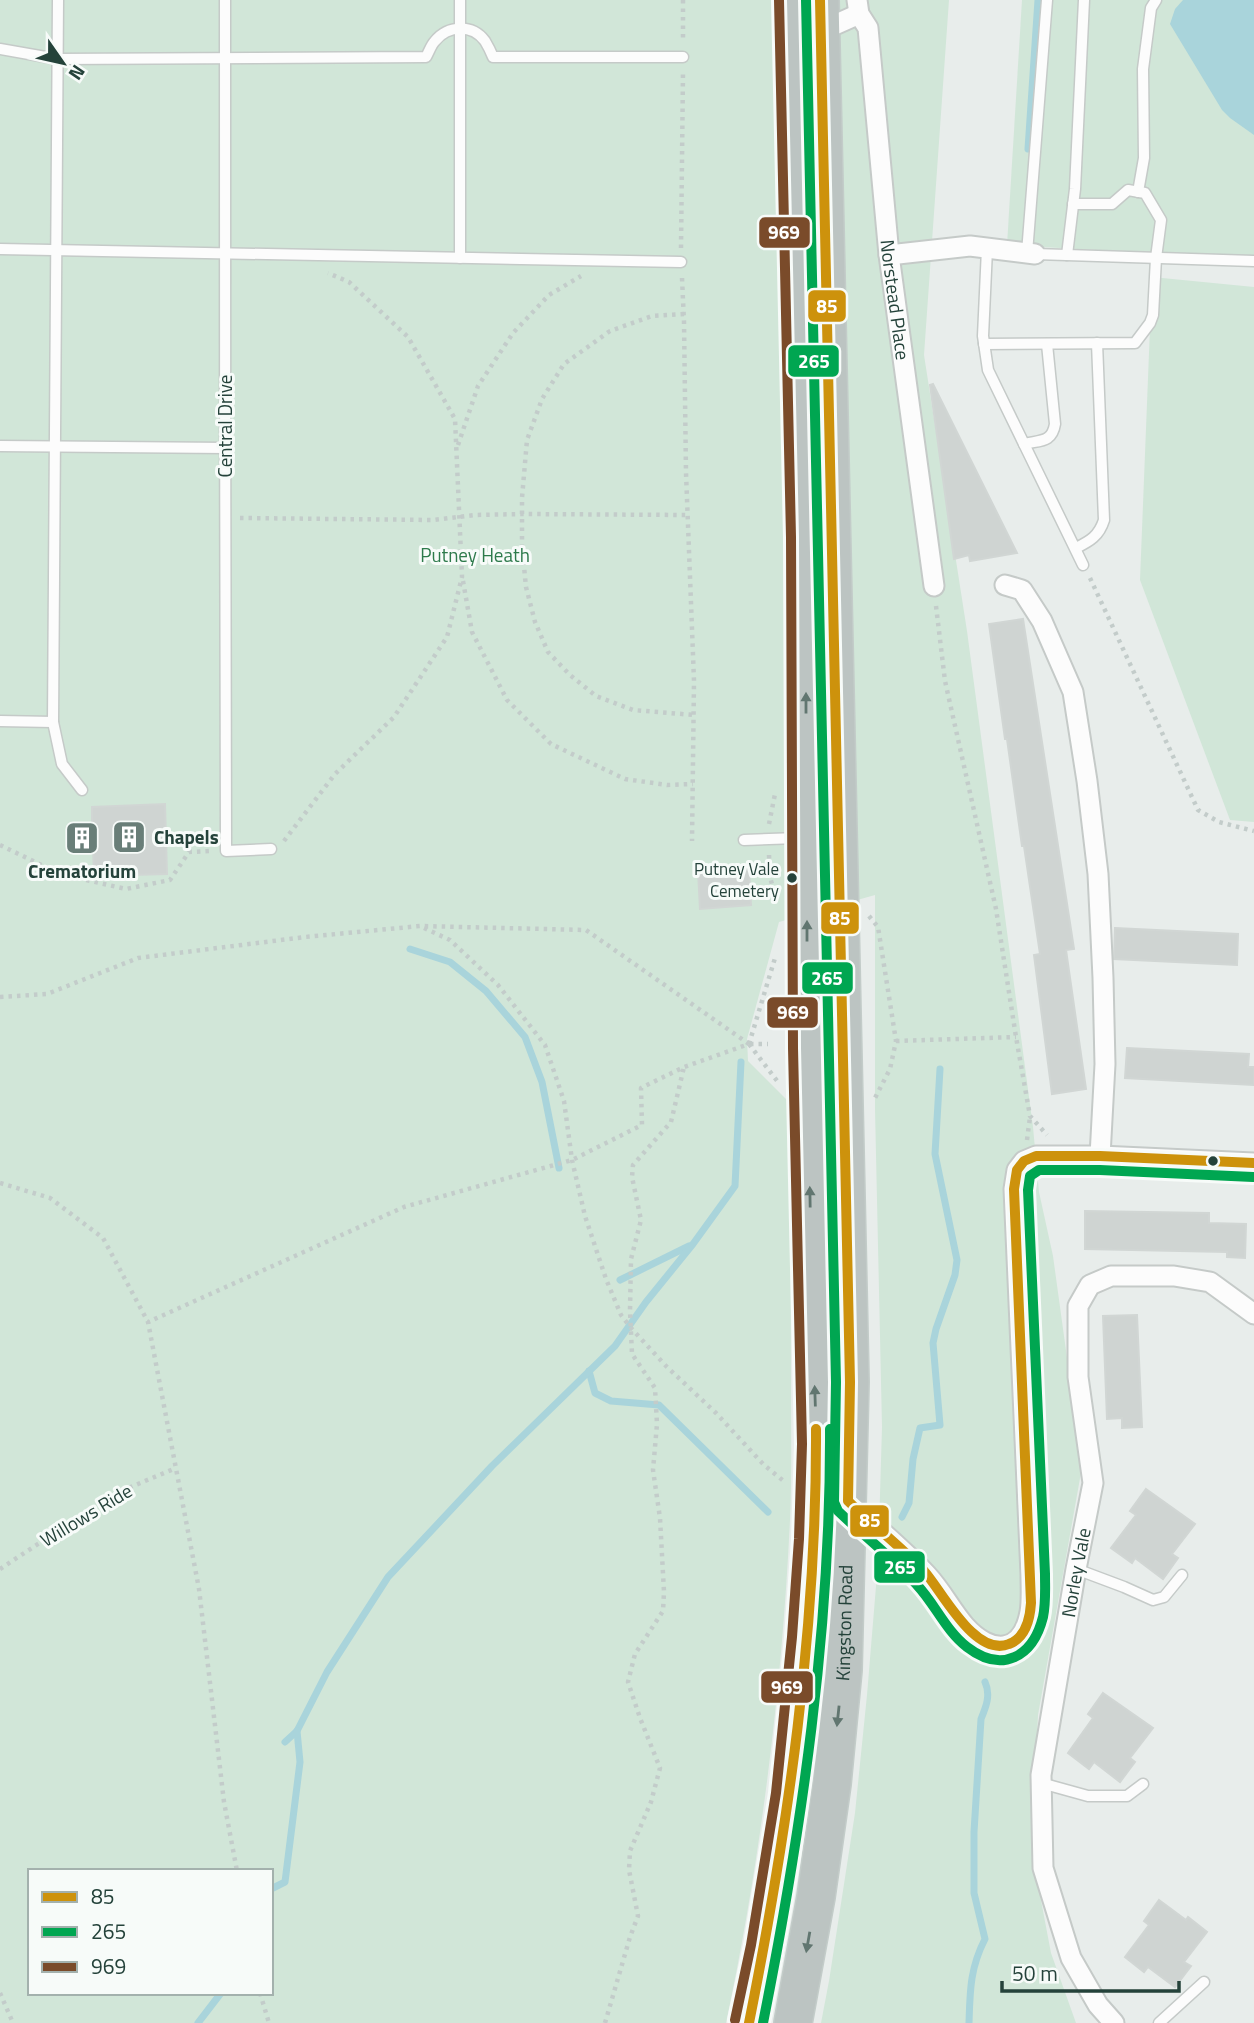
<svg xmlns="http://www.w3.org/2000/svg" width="1254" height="2023" font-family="'Titillium Web',sans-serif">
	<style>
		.green { fill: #d1e6d8; fill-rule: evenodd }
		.water { fill: #a9d4db }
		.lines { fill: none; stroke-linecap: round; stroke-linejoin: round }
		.stream { stroke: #a9d4db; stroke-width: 7 }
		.building { fill: #cfd4d2; stroke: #d1d6d4; stroke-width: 2 }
		.lane-casing { stroke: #c5cac8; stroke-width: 13 }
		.street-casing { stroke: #c5cac8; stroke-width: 23 }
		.highway-casing { stroke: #c3ccc9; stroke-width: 40 }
		.path { stroke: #c3ccca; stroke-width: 4.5; stroke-dasharray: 3.5 5; stroke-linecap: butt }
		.lane { stroke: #fcfcfc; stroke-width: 10 }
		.street { stroke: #fcfcfc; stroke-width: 19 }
		.highway { stroke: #bcc4c2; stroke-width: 37 }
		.bus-1-casing { stroke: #f7fbf9; stroke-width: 16 }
		.bus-2-casing { stroke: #f7fbf9; stroke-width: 16 }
		.bus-3-casing { stroke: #f7fbf9; stroke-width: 16 }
		.bus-1 { stroke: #cd920c; stroke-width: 10 }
		.bus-2 { stroke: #00a651; stroke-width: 10 }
		.bus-3 { stroke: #7a4b2a; stroke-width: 10 }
		.oneway { fill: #617670 }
		.bus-dot { fill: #24423a; stroke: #f7fbf9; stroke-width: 2.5 }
		.labels { text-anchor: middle; stroke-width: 6; stroke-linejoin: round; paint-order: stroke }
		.bus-label { font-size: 17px; fill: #24423a; stroke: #f7fbf9; text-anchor: end }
		.street-label { font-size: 19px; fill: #24423a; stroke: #f7fbf9 }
		.park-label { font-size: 19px; fill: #2d7a4b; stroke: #f7fbf9 }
		.poi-label { font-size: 19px; font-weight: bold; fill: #24423a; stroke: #f7fbf9; text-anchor: start }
		.line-badge { stroke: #f7fbf9; stroke-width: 2.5 }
		.badge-label { font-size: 19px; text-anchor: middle; font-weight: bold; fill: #fff }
	</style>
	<rect width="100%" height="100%" fill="#e8edeb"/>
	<g class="green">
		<path d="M 0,0 L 949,0 L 924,355 L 967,631 L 1033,1127 L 1039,1192 L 1053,1256 L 1082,1467 L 1038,1715 L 1032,1853 L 1051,1953 L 1076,2023 L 821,2023 L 829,1981 L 855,1813 L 867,1695 L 878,1562 L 882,1427 L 875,1109 L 875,895 L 779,922 L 747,1039 L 748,1061 L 789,1102 C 790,1197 791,1292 791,1387 C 791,1431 792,1476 790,1520 C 782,1688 761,1858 726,2023 L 0,2023 ZM 30,1871 L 271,1871 L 271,1993 L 30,1993 Z"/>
		<path d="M 1022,0 L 1254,0 L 1254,259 L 1007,245 Z"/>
		<path d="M 1152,277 L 1254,287 L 1254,822 L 1230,820 L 1140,580 Z"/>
	</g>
	<path class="water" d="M 1183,0 L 1254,0 L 1254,135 L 1230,118 L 1222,110 L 1170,24 L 1175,9 Z"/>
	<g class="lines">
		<g class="stream">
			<path d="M 1028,149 L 1038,0"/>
			<path d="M 410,949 L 450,962 L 486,991 L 525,1037 L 542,1082 L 559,1168"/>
			<path d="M 620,1280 L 689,1246"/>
			<path d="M 589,1371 L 595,1393 L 611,1401 L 659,1405 L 768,1512"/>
			<path d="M 902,1517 L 909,1503 L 913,1459 L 920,1428 L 940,1425 L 933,1343 L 936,1329 L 955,1275 L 957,1260 L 935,1154 L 940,1069"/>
			<path d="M 285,1742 L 297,1731 L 327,1672 L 388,1577 L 492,1466 L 615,1346 L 646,1302 L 693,1244 L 735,1186 L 741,1062"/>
			<path d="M 271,1889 L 285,1882 L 300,1762 L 297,1731"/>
			<path d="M 198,2023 L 221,1993"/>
			<path d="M 969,2023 C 970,1991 970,1968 985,1939 L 974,1893 L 974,1832 L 981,1719 C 986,1707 991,1695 985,1682"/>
		</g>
	</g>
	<g class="building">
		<path d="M 933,384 L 1017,553 L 970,561 L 969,555 L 954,559 L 930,385 Z"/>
		<path d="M 1023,619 L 1074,949 L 1066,950 L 1086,1089 L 1052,1094 L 1034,955 L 1040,954 L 1024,846 L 1022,846 L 1007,739 L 1005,739 L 989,624 Z"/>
		<path d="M 165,804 L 167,874 L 94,876 L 93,847 L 70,847 L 70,828 L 92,827 L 92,807 Z"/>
		<path d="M 749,868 L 751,905 L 700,909 L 698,871 Z"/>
		<path d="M 1115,928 L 1238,934 L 1237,965 L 1114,959 Z"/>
		<path d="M 1127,1048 L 1249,1054 L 1248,1067 L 1254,1067 L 1254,1085 L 1125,1078 Z"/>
		<path d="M 1085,1211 L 1209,1213 L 1209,1223 L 1246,1224 L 1245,1258 L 1227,1257 L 1227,1252 L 1085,1249 Z"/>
		<path d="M 1137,1315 L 1142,1427 L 1122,1428 L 1122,1418 L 1107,1419 L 1103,1316 Z"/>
		<path d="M 1146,1489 L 1195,1524 L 1172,1554 L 1178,1558 L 1163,1579 L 1135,1558 L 1132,1563 L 1111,1548 L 1136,1515 L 1130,1511 Z"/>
		<path d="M 1103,1693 L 1153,1728 L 1130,1758 L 1135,1762 L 1120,1782 L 1094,1762 L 1089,1769 L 1068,1753 L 1093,1718 L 1088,1714 Z"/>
		<path d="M 1159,1900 L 1186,1920 L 1188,1917 L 1207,1932 L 1184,1962 L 1191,1966 L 1175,1987 L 1148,1967 L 1144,1972 L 1125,1957 L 1149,1925 L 1144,1921 Z"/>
	</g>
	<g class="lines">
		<g class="lane-casing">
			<g id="lane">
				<path d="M 225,0 C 224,284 226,567 226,851 L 271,849"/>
				<path d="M 460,0 L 460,258"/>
				<path d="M 0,49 L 57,59 L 426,57 C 429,52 431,45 435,41 C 448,25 472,24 485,41 C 488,46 491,52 493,57 L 683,57"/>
				<path d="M 1138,192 L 1144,158 L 1143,69 L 1151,8 L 1156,0"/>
				<path d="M 0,249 L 681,262"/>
				<path d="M 987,249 L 983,336 L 988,370 L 1083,565"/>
				<path d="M 1027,253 L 1047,0"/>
				<path d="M 1035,254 L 1254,261"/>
				<path d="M 1067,255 L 1075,189 L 1084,0"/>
				<path d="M 984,344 L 1135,343 L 1150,323 L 1153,315 L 1156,258 L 1161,220 L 1145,193 L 1128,190 L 1112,204 L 1073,204"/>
				<path d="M 1024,444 C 1040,440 1052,443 1055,424 L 1047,344"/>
				<path d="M 0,446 L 226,448"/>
				<path d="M 1076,548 C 1090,541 1099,536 1104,520 L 1097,343"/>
				<path d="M 0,721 L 53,722 L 58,0"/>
				<path d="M 53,722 L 62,764 L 82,790"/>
				<path d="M 744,840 L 798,838"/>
				<path d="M 1076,1569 L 1124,1587 L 1153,1600 L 1164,1597 L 1182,1575"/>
				<path d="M 1041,1783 L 1088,1796 L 1127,1796 L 1143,1784"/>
				<path d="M 1159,2023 L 1204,1982"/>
			</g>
		</g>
		<g class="street-casing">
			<g id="street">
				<path id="s1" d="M 857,0 L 859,14 L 868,28 L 889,255 L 934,586"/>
				<path d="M 821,31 L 859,14"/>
				<path d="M 889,255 L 970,246 L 1035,254"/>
				<path d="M 1005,585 L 1022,590 L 1042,621 L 1073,692 L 1087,781 L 1098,874 L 1103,978 L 1105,1064 L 1100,1156"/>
				<path d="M 848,1501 C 874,1526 903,1549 927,1575 C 942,1591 951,1610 965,1626 C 991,1655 1022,1655 1030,1612 C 1032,1601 1031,1587 1031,1575 L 1014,1189 L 1017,1170 L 1024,1161 L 1036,1156 L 1100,1156 L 1254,1163"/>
				<path id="s2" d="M 1114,2023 L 1098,2005 L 1071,1958 L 1043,1868 L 1041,1775 L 1076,1569 L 1093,1483 L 1078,1377 L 1078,1306 L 1090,1285 L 1111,1276 L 1174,1276 L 1210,1282 L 1254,1314"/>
			</g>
		</g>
		<g class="highway-casing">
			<g id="highway">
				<path d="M 749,2023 L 765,1948 L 790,1795 L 806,1638 L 813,1540 L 816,1444 L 807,1048 L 805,537 L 793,0"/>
				<path id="s3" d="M 793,2023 L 816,1897 L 832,1784 L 843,1670 L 850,1382 L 820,0"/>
			</g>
		</g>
		<g class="path">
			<path d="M 683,0 L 683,42"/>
			<path d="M 681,248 L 683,72"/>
			<path d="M 682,278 L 684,322 L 686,473 L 694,681 L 692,841"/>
			<path d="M 684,314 L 652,316 L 610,331 L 564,364 L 542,399 L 527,440 L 522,498 L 522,546 L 526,587 L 535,622 L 548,652 L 570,675 L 596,696 L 633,710 L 694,715"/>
			<path d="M 458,445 L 478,386 L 513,333 L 549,295 L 581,276"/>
			<path d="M 240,518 L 433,520 L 475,515 L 522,514 L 687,515"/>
			<path d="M 1090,578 L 1198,810 L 1219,822 L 1254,831"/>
			<path d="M 463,581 L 472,632 L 507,700 L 551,744 L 625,779 L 667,785 L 693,784"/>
			<path d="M 936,606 L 945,681 L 996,909 L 1016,1037 L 1030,1116 L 1047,1135"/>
			<path d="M 769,824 L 775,794"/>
			<path d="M 284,841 L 335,774 L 394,717 L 447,637 L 462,577 L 455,419 L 408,337 L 349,282 L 328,273"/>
			<path d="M 0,845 L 60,874 L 126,889 L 170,880 L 189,852 L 211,851"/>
			<path d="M 769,855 L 770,877 L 775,895"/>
			<path d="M 869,916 L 878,927 L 896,1041 L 890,1069 L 875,1098"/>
			<path d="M 424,928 L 450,940 L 498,985 L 545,1045 L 564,1101 L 572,1160 L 585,1216 L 606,1279 L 621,1315 L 631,1328 L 667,1367 L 716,1413 L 764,1465 L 786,1483"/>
			<path d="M 0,997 L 47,994 L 138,958 L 305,937 L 420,926 L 586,930 L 749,1044 L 684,1067 L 641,1088 L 642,1125 L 572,1160 L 404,1207 L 148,1322"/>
			<path d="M 896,1041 L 1016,1037"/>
			<path d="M 749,1044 L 775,958"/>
			<path d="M 749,1044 L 778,1082"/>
			<path d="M 750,1044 L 768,1044"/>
			<path d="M 1027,1140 L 1030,1117"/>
			<path d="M 0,1183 L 50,1198 L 103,1238 L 148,1322 L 199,1589 L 224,1802 L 237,1871"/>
			<path d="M 0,1569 L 114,1494 L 176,1468"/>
			<path d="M 0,1993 L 13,2023"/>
			<path d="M 260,1993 L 269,2023"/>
			<path d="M 605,2023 L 630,1937 L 638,1916 L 629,1870 L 630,1851 L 651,1802 L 660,1768 L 640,1718 L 628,1682 L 635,1654 L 663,1611 L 664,1592 L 660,1518 L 653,1470 L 657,1424 L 655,1388 L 632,1354 L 630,1311 L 631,1259 L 641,1220 L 632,1177 L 633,1165 L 671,1122 L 684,1067"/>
		</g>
		<use href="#lane" class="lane"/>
		<use href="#street" class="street"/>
		<use href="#highway" class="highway"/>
		<g class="bus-1-casing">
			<g id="bus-1">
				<path d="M 820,0 L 850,1382 L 848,1501 C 873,1525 900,1546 924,1571 C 942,1591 975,1658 1009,1644 C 1025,1638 1030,1619 1031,1603 L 1014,1189 L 1017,1170 L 1024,1161 L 1036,1156 L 1100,1156 L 1254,1163"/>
				<path d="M 749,2023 C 788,1828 817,1629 816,1429"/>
			</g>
		</g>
		<g class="bus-2-casing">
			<g id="bus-2">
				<path d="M 806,0 L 836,1382 L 834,1502 L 838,1511 C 864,1536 893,1558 917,1585 C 935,1604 946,1631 967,1647 C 1002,1674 1033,1657 1043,1617 C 1046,1603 1045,1589 1045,1574 L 1028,1190 L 1030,1176 L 1039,1170 L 1100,1170 L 1253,1177"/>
				<path d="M 763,2023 C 802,1828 831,1628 830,1429"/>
			</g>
		</g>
		<g class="bus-3-casing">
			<path id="bus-3" d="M 735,2020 L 751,1945 L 776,1793 L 792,1637 L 799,1539 L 802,1444 L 793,1048 L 791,537 L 779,0"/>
		</g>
		<use href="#bus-1" class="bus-1"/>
		<use href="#bus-2" class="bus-2"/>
		<use href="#bus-3" class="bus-3"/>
	</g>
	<defs><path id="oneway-solid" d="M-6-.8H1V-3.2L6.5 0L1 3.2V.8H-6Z" transform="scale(1.75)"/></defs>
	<g class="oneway">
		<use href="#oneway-solid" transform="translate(806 703) rotate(-90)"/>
		<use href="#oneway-solid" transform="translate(807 931) rotate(-90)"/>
		<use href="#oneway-solid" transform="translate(810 1197) rotate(-91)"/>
		<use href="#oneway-solid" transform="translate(815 1396) rotate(-92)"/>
		<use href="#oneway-solid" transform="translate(838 1716) rotate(96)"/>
		<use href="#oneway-solid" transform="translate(808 1942) rotate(100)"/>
	</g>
	<defs>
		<g id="building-square" transform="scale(1.75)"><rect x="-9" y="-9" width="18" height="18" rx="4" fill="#697e78" stroke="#f7fbf9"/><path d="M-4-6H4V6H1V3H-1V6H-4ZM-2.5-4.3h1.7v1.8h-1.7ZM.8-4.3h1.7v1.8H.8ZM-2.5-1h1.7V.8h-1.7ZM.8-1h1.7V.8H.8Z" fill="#fff"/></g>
	</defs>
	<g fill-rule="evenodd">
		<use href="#building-square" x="129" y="837"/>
		<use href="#building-square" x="82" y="838"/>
	</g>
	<g class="bus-dot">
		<circle cx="792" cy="878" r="6"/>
		<circle cx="1213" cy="1161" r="6"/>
	</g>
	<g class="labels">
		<g class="bus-label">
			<text x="779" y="875">Putney Vale<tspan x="779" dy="22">Cemetery</tspan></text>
		</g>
		<g class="street-label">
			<text dy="7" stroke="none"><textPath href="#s1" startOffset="304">Norstead Place</textPath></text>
			<text transform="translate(225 426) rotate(-90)" y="7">Central Drive</text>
			<text transform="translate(86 1515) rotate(-31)" y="7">Willows Ride</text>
			<text dy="7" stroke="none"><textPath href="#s2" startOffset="471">Norley Vale</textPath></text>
			<text dy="7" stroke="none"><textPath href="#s3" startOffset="404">Kingston Road</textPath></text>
		</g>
		<g class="park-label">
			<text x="475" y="562">Putney Heath</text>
		</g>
		<g class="poi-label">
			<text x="154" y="844">Chapels</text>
			<text x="82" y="878" text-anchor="middle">Crematorium</text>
		</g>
	</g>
	<g class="line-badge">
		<rect x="758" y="216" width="53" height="33" rx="7" fill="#7a4b2a"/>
		<rect x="807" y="289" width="40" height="34" rx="7" fill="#cd920c"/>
		<rect x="787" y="344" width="53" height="34" rx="7" fill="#00a651"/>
		<rect x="820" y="901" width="40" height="34" rx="7" fill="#cd920c"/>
		<rect x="801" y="961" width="53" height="34" rx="7" fill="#00a651"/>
		<rect x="766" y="996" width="53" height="33" rx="7" fill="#7a4b2a"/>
		<rect x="849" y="1504" width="41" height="34" rx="7" fill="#cd920c"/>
		<rect x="873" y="1550" width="53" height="34" rx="7" fill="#00a651"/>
		<rect x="760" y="1670" width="54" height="34" rx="7" fill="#7a4b2a"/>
	</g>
	<g class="badge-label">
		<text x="784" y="239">969</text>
		<text x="827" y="313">85</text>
		<text x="814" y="368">265</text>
		<text x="840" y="925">85</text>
		<text x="827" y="985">265</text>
		<text x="793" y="1019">969</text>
		<text x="870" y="1527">85</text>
		<text x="900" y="1574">265</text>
		<text x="787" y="1694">969</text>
	</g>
	<rect x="28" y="1869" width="245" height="126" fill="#f7fbf9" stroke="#a3b1ad" stroke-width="2"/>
	<rect x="42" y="1892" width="35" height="10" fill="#cd920c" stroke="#a3b1ad" stroke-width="2"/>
	<text x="91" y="1904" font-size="21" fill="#24423a">85</text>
	<rect x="42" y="1927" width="35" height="10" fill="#00a651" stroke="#a3b1ad" stroke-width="2"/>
	<text x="91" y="1939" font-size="21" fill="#24423a">265</text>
	<rect x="42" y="1962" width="35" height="10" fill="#7a4b2a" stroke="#a3b1ad" stroke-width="2"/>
	<text x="91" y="1974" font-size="21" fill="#24423a">969</text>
	<g transform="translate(63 63) rotate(124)" stroke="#f7fbf9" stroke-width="5" paint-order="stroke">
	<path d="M0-5L12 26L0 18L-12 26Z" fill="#24423a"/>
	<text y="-10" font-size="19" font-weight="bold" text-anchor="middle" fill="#24423a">N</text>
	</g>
	<path d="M1002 1981v10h177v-10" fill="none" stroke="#24423a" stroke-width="3.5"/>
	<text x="1012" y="1981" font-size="21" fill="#24423a" stroke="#f7fbf9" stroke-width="5" paint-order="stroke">50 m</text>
</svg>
